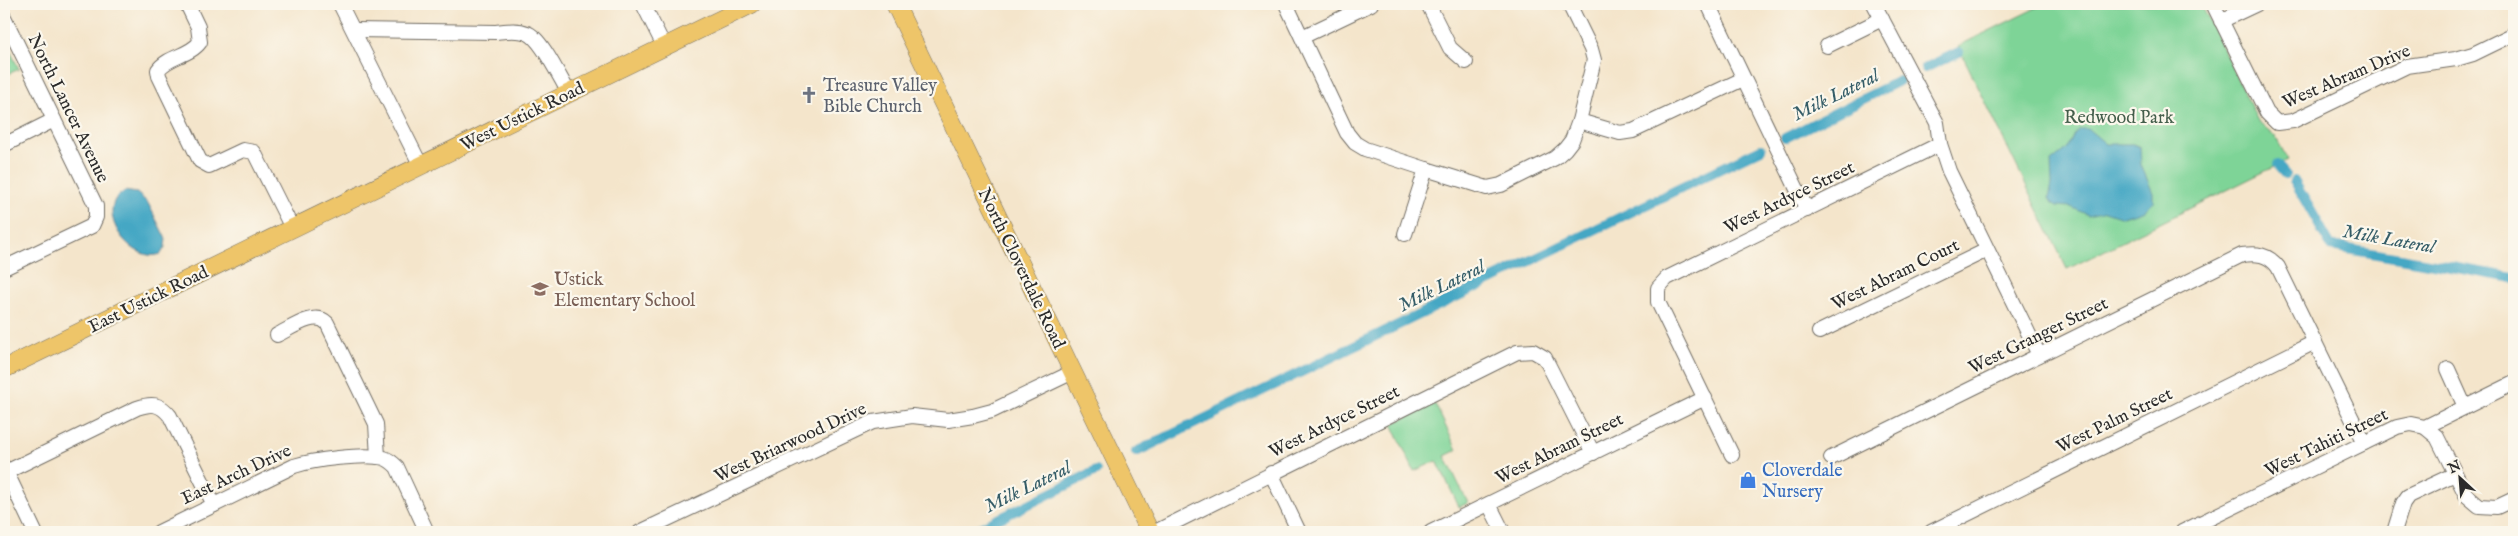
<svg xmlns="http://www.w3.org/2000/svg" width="2518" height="536" font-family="'IM FELL English',serif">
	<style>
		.green { fill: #7ed497; stroke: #548061 }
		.water { fill: #44a7c4; stroke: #386978 }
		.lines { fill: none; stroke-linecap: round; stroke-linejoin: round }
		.canal { stroke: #44a7c4; stroke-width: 10 }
		.minor-casing { stroke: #716c63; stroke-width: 16 }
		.major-casing { stroke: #716c63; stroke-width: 19 }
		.minor { stroke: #fff; stroke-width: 14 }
		.major { stroke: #eec569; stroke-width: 18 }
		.labels { text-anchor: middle; stroke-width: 4.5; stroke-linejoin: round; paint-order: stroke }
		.street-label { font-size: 18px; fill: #2b2b2b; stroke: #fbf7ec }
		.worship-label { font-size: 18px; fill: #5b616d; stroke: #fbf7ec; text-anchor: start }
		.park-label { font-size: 18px; fill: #445e4b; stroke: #fbf7ec }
		.education-label { font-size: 18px; fill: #785e54; stroke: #fbf7ec; text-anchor: start }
		.shop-label { font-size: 18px; fill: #366cbe; stroke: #fbf7ec; text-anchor: start }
		.water-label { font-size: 19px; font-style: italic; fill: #355d68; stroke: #fbf7ec }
	</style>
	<rect width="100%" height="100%" fill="#fbf7ec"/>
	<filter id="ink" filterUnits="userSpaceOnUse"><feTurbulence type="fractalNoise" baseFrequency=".02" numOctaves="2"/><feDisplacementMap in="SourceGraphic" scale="10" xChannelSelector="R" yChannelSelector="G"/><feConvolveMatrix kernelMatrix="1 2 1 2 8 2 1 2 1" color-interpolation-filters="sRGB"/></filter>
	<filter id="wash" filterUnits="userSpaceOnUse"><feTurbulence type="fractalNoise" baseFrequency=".0096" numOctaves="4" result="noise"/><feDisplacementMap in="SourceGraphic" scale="20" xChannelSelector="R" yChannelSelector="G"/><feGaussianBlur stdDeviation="1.12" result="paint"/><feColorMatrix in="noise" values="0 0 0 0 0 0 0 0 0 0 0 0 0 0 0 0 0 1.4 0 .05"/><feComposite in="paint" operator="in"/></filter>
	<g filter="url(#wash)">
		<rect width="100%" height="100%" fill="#f4e5cb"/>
		<g class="green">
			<path d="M 2044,4 L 2201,4 L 2258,121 L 2275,136 L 2288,160 L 2067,269 L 1958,46 Z"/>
			<path d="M 4,38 L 19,69 L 4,76 Z"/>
			<path d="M 1435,404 L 1457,450 L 1445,456 L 1468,503 L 1459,507 L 1437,461 L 1414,471 L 1392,424 Z"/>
		</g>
		<g class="water">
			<path d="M 2080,129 L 2088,129 L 2106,144 L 2133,144 L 2140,147 L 2141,165 L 2153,193 L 2153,202 L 2145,210 L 2123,217 L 2105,211 L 2088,215 L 2071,207 L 2057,206 L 2052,203 L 2049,198 L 2052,184 L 2051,162 L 2067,149 L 2074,134 Z"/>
			<path d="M 125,191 L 137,193 L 148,203 L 166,239 L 165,247 L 161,254 C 135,264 100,221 116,198 C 118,195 123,193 125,191 Z"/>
		</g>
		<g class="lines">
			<g class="canal">
				<path d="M 1925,68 L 1959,52"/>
				<path d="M 1785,138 L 1899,81"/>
				<path d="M 2277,165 L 2285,174"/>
				<path d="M 2294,181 L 2331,246 L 2514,278"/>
				<path d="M 1136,452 L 1761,149"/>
				<path d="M 972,532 L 1096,471"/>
			</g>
		</g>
	</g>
	<g filter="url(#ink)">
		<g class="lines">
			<g class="minor-casing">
				<g id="minor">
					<path d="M 187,4 L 198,27 L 200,42 C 190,56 168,56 158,70 L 159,76 L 200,161 L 209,166 L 243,150 L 254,152 L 292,228"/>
					<path d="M 340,4 L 421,166"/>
					<path d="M 643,4 L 664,46"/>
					<path d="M 1286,4 L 1347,133 L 1355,143 L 1365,149 L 1426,169 L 1405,234"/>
					<path d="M 1428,4 L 1450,48 L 1466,62"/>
					<path d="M 1708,4 L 1807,210"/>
					<path d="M 1874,4 L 1937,123 L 1940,144 L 1949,171 L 2039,355"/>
					<path d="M 2213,4 L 2267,113 L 2277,123 L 2293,121 L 2407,66 L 2456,59 L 2473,54 L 2514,34"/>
					<path d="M 4,17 L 96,206 L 96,217 L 92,226 L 4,268"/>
					<path d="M 2221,21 L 2257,4"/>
					<path d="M 354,30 L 496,32 C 506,31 517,29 527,33 C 541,37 561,80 569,93"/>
					<path d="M 1302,37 L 1371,4"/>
					<path d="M 1827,46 L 1882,19"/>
					<path d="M 1579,121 L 1620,133 L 1633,131 L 1743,79"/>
					<path d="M 4,145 L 54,120"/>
					<path d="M 1426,169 L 1487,188 L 1501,185 L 1555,158 L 1565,149 L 1572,140 L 1579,121 L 1594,60 L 1591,49 L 1569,4"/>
					<path d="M 1819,332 L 1987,250"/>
					<path d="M 277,335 C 290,329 315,310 327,323 L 376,424 L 378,457"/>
					<path d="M 2448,369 L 2465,407"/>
					<path d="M 2425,427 L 2437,437 L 2466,495 L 2479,506 L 2497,507 L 2514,499"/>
					<path d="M 1732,455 L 1658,302 L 1658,288 L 1667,278 L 1940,144"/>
					<path d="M 1831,458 L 2242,255 C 2257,253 2268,254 2278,267 L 2364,443"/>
					<path d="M 4,467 L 35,532"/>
					<path d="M 4,473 L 137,408 C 151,403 160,403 170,416 L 214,505"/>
					<path d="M 1271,473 L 1299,532"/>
					<path d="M 1489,504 L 1503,532"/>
					<path d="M 159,532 L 294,466 C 312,460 365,453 384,458 C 390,460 393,463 397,467 L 427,532"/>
					<path d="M 640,532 L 873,422 L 912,416 L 948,420 L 973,416 L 992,411 L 1073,372"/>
					<path d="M 1155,532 L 1517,352 L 1533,351 L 1545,358 L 1593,453"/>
					<path d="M 1431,532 L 1705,398"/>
					<path d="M 1931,532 L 2315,342"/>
					<path d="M 2182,532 L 2397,427 L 2411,424 L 2425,427 L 2514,383"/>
					<path d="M 2394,532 L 2403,503 L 2408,496 L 2455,474"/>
				</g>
			</g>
			<g class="major-casing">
				<g id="major">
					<path d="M 895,4 L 1150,532"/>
					<path d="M 4,369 L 752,4"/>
				</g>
			</g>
			<use href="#minor" class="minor"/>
			<use href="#major" class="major"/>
		</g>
	</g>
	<defs>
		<g id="church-bare" transform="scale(1.35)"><path d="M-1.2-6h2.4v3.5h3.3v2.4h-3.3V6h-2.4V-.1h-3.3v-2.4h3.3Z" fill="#6b7280" stroke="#fbf7ec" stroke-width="2.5" paint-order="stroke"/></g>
		<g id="school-bare" transform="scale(1.35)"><path d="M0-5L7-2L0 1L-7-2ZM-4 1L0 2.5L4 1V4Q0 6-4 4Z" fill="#8d6e63" stroke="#fbf7ec" stroke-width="2.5" paint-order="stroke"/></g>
		<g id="shop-bare" transform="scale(1.35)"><path d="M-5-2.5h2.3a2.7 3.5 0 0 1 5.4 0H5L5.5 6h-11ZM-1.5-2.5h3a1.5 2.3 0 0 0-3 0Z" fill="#3f7fe0" stroke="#fbf7ec" stroke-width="2.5" paint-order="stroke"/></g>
	</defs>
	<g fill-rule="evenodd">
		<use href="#church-bare" x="809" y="95"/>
		<use href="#school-bare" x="540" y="289"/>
		<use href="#shop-bare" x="1748" y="480"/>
	</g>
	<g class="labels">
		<g class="street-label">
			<text transform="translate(2346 76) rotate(-23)" y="6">West Abram Drive</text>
			<text transform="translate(69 108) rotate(64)" y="6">North Lancer Avenue</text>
			<text transform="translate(522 116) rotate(-26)" y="6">West Ustick Road</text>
			<text transform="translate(1789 197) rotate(-26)" y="6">West Ardyce Street</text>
			<text transform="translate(1022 268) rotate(64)" y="6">North Cloverdale Road</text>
			<text transform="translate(1895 274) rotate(-26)" y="6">West Abram Court</text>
			<text transform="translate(148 299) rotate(-26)" y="6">East Ustick Road</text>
			<text transform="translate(2038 335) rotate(-26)" y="6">West Granger Street</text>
			<text transform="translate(2114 420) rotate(-26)" y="6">West Palm Street</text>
			<text transform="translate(1334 421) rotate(-26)" y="6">West Ardyce Street</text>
			<text transform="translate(790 442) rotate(-25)" y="6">West Briarwood Drive</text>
			<text transform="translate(2326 442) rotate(-26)" y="6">West Tahiti Street</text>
			<text transform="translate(1559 448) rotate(-26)" y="6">West Abram Street</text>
			<text transform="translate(236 474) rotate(-25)" y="6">East Arch Drive</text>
		</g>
		<g class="worship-label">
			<text x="823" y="91">Treasure Valley<tspan x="823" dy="21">Bible Church</tspan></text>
		</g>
		<g class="park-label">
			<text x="2119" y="123">Redwood Park</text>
		</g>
		<g class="education-label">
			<text x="554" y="285">Ustick<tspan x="554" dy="21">Elementary School</tspan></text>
		</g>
		<g class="shop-label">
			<text x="1762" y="476">Cloverdale<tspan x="1762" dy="21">Nursery</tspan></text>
		</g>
		<g class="water-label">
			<text transform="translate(1835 94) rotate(-26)" y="7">Milk Lateral</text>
			<text transform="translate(2389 238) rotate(10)" y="7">Milk Lateral</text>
			<text transform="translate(1441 285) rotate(-26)" y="7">Milk Lateral</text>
			<text transform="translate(1027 486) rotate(-26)" y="7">Milk Lateral</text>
		</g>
	</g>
	<rect width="2518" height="536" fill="none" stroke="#fbf7ec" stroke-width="20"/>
	<g transform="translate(2460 478) rotate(334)" stroke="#fbf7ec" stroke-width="4" paint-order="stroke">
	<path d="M0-4L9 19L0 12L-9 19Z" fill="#2b2b2b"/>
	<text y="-8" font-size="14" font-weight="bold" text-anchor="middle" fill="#2b2b2b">N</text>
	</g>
</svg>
